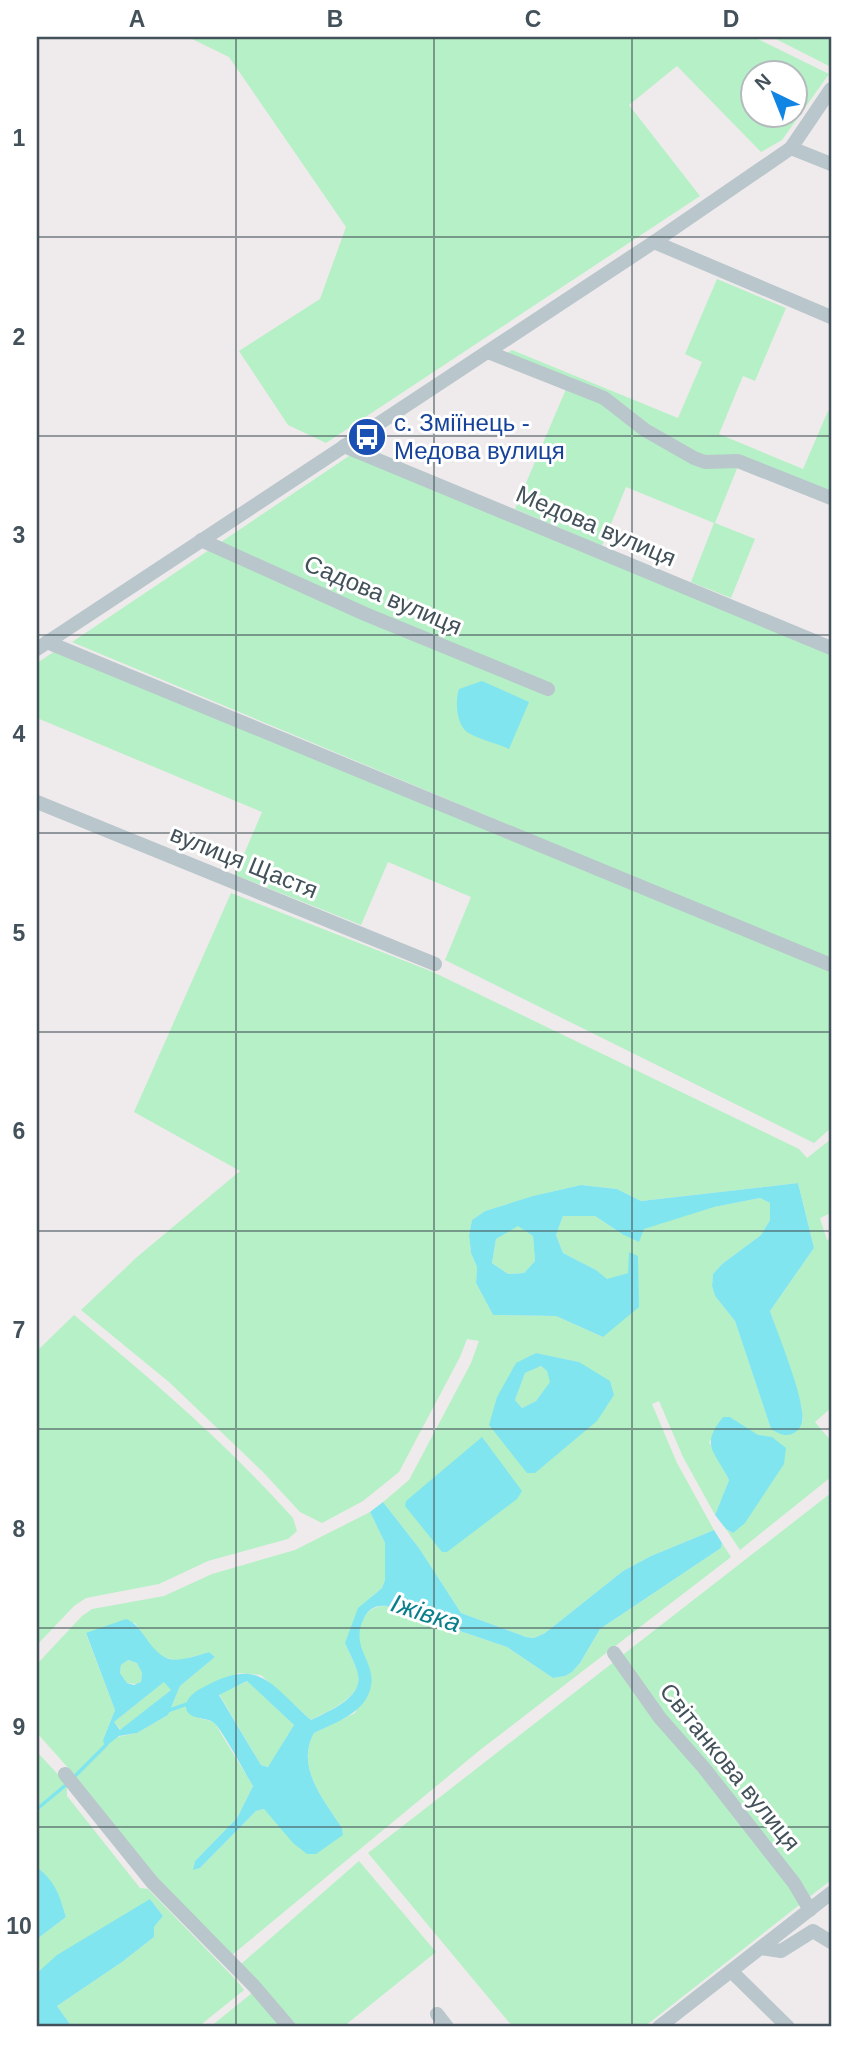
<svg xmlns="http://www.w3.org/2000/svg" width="868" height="2064" font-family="Helvetica,sans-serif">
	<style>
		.green { fill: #b6f0c6; fill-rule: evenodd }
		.water { fill: #81e5ef; fill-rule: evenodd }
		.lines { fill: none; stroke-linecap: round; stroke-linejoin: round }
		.stream { stroke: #81e5ef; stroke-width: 3.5 }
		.minor { stroke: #b9c6cc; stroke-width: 14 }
		.grid { fill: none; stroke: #43525a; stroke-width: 2; stroke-opacity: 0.55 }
		.labels { text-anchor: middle; stroke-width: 6; stroke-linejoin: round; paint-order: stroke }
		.transit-label { font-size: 24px; fill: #164399; stroke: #fff; text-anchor: start }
		.street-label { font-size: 24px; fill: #43525a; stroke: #fff }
		.water-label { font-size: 26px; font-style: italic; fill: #087f8b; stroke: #fff }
		.neatline { fill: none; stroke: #43525a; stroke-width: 2.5 }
		.grid-label { font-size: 23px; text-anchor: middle; font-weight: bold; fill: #43525a }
	</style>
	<rect width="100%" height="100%" fill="#efebec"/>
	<g class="green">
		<path d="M 188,37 L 754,37 L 829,74 L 782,140 L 761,152 L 677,66 L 629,105 L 700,196 L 326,443 L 288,425 L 239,351 L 320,299 L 346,227 L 229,57 ZM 752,74 L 794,74 L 794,116 L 752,116 Z"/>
		<path d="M 771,37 L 831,37 L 831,67 L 774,38 Z"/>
		<path d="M 717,279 L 786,308 L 755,381 L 743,376 L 719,434 L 803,469 L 828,411 L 831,412 L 831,494 L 706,459 L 505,355 L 512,350 L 678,418 L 702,362 L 685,354 Z"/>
		<path d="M 566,389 L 602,402 L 642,434 L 738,466 L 715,523 L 755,539 L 731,598 L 691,582 L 714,523 L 626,487 L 602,546 L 515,509 Z"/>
		<path d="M 352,454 L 831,653 L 831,960 L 72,642 Z"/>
		<path d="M 55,651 L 831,971 L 831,1128 L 814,1143 L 445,960 L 471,897 L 388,862 L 361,925 L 235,875 L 262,812 L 37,718 L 37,663 Z"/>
		<path d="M 231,893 L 433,972 L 799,1149 L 807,1158 L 831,1139 L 831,1213 L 820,1218 L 827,1240 L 831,1238 L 831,1408 L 815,1422 L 831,1441 L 831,1477 L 740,1550 L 726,1529 L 733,1533 L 772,1437 L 758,1436 L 730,1417 L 709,1442 L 729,1480 L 715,1515 L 683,1457 L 659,1401 L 652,1404 L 677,1463 L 714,1530 L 651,1556 L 623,1571 L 545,1633 L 534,1638 L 526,1637 L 461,1613 L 419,1548 L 383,1502 L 409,1480 L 471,1363 L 479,1341 L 467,1339 L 460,1357 L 399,1472 L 363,1501 L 322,1523 L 300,1512 L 263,1472 L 169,1382 L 81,1310 L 137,1257 L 240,1171 L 134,1112 ZM 798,1183 L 814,1248 L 770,1311 L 801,1404 L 803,1421 L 771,1429 L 735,1321 L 715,1296 L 712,1286 L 713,1274 L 722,1264 L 761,1235 L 770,1220 L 770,1203 L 760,1198 L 713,1207 L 622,1234 L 595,1216 L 563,1216 L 556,1235 L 563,1253 L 596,1270 L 607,1280 L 628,1273 L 603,1337 L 556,1316 L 493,1315 L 476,1283 L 477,1267 L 471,1253 L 469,1235 L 472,1220 L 485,1211 L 534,1196 L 581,1185 L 617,1189 L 641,1201 ZM 535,1353 L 579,1362 L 527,1473 L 497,1397 Z"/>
		<path d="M 518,1225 L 533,1236 L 535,1261 L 524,1273 L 508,1274 L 492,1263 L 496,1239 Z"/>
		<path d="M 74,1315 C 151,1379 226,1443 293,1518 L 297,1531 L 288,1539 L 208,1561 L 159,1584 L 86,1598 L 74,1606 L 37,1645 L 37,1351 Z"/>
		<path d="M 541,1366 L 547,1371 L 551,1382 L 536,1401 L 522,1408 L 515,1400 L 525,1373 Z"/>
		<path d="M 831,1493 L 831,1880 L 644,2027 L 513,2027 L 368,1853 Z"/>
		<path d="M 370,1512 L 385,1543 L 385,1580 L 382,1588 L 372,1596 L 345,1643 C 349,1653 356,1664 358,1675 C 363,1698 327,1711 311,1720 L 261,1675 L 238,1673 L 195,1717 L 214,1722 L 253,1786 L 237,1818 L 195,1861 L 194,1869 L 200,1868 L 256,1811 L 264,1809 L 270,1816 L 343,1835 L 342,1828 C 324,1800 295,1767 314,1733 L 355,1713 L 371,1676 C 367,1665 361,1654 359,1643 C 355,1625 367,1605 385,1606 L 507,1647 L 553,1678 L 565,1676 L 572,1672 L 580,1663 L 600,1629 L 721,1548 L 722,1543 L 731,1557 L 480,1750 L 232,1955 L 173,1897 L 70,1770 L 37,1733 L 37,1664 L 82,1616 L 92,1609 L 164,1596 L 212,1574 L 295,1550 ZM 135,1623 L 157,1655 L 178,1661 L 209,1652 L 215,1657 L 180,1686 L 168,1715 L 137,1733 L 103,1740 L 115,1710 L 86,1634 Z"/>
		<path d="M 128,1660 L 137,1663 L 142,1673 L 141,1682 L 137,1684 L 127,1683 L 120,1673 L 121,1665 Z"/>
		<path d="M 165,1681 L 171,1690 L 121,1730 L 114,1722 Z"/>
		<path d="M 248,1681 L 294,1725 L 269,1767 L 261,1765 L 219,1694 Z"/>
		<path d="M 37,1752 L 67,1784 L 67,1796 L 140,1888 L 148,1889 L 237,1981 L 244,1990 L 198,2027 L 72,2027 L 57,2006 L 122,1962 L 154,1937 L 154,1927 L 163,1916 L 151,1900 L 37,1973 L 37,1939 L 66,1917 C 60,1898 53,1880 37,1867 Z"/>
		<path d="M 359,1861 L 436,1952 L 343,2027 L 295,2027 L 241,1964 Z"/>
		<path d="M 252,1993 L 281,2027 L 210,2027 Z"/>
	</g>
	<g class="water">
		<path d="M 482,681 L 529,702 L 509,749 C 499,744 475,738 467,732 C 456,723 455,701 459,689 Z"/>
		<path d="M 798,1183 L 814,1248 L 770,1311 C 777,1332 807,1404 802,1422 C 801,1427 797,1432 792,1434 C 784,1437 778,1433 771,1429 L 735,1321 L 715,1296 L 712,1286 L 713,1274 L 722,1264 L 761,1235 L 770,1220 L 770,1203 L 760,1198 L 714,1207 L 644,1229 L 639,1242 L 622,1234 L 595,1216 L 563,1216 L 556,1235 L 563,1253 L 596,1270 L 607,1279 L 628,1273 L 629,1252 L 638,1256 L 639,1307 L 603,1337 L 556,1316 L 493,1315 L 476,1283 L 477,1267 L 471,1253 L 469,1235 L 472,1220 L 485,1211 L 533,1196 L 581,1185 L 617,1189 L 641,1201 ZM 518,1226 L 533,1236 L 535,1261 L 524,1273 L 508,1274 L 492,1263 L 496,1239 Z"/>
		<path d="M 536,1353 L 579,1362 L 610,1381 L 614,1395 L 597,1421 L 535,1473 L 527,1473 L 489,1425 L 497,1397 L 516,1363 ZM 541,1366 L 547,1371 L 550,1382 L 536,1401 L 522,1408 L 515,1400 L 525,1373 Z"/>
		<path d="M 723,1417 L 730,1417 L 758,1435 L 772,1437 L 786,1448 L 784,1464 L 745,1523 L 733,1533 L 726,1529 L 715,1515 L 729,1480 C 714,1450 700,1446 723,1417 Z"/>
		<path d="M 482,1437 L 522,1491 L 517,1499 L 447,1552 L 442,1552 L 405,1506 L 406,1501 Z"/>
		<path d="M 383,1502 L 419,1548 L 461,1613 L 526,1637 L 534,1638 L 545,1633 L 623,1571 L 651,1556 L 714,1530 L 722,1543 L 721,1548 L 600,1629 L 580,1663 L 572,1672 L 565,1676 L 553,1678 L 507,1647 L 386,1606 C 375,1605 369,1609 364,1618 C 349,1647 376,1661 371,1686 C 366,1713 336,1722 314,1733 C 295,1767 324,1800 342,1828 L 343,1835 L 316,1854 L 307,1854 L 293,1843 L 264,1809 L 256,1811 L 200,1868 L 193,1870 L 195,1861 L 237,1818 L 253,1786 C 246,1775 221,1727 213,1722 C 206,1717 188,1720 186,1708 C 185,1699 195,1691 202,1688 C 260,1656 269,1683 311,1720 C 327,1712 363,1698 358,1675 C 356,1664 349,1653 345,1643 L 358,1608 L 382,1588 L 385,1580 L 385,1543 L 370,1512 ZM 247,1681 L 294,1725 L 268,1767 L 261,1765 L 219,1695 Z"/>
		<path d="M 126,1619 C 136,1623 139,1629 146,1638 C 166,1668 178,1661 209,1652 L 215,1657 L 180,1686 L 168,1715 L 137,1733 L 119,1736 L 105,1747 L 103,1740 L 115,1710 L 86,1633 ZM 128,1660 L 137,1663 L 142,1673 L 141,1682 L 134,1685 L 127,1683 L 120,1673 L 121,1665 ZM 164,1682 L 171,1690 L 120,1730 L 114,1722 Z"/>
		<path d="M 37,1867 C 56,1883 59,1894 66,1917 L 37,1939 Z"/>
		<path d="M 150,1899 L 163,1916 L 154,1927 L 154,1937 L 122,1962 L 57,2006 L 72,2027 L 37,2027 L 37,1973 L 57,1955 Z"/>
	</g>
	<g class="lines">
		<g class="stream">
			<path d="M 167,1711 L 190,1703"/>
			<path d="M 73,1778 L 106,1745"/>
			<path d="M 37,1809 L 67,1784"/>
		</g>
		<g class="minor">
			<path d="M 791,148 L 831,164"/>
			<path d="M 654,242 L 831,317"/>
			<path d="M 488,352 L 604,398 L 645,430 L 694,458 L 705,462 L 738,461 L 831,498"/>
			<path d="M 344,446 L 831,648"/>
			<path d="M 201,540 L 365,614 L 548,689"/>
			<path d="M 47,642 L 831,965"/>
			<path d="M 37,649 L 654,242 L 791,148 L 831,89"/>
			<path d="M 37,802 L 435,964"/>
			<path d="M 614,1653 L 660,1718 L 704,1768 L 794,1883 L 810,1910"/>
			<path d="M 65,1774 L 152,1882 L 254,1986 L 289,2027"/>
			<path d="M 761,1948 L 781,1951 L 813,1931 L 831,1942"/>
			<path d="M 731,1971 L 788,2027"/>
			<path d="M 437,2014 L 447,2027"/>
			<path d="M 659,2027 L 831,1893"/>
		</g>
	</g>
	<path class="grid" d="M 236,37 L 236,2027M 434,37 L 434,2027M 632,37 L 632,2027M 37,237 L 831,237M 37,436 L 831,436M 37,635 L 831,635M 37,833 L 831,833M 37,1032 L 831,1032M 37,1231 L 831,1231M 37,1429 L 831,1429M 37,1628 L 831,1628M 37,1827 L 831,1827"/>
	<defs>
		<g id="bus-disc" transform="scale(2.0125)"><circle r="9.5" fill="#1a4fb4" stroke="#fff"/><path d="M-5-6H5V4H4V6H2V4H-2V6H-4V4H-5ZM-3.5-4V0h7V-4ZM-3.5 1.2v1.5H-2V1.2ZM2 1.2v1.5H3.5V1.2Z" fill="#fff"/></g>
	</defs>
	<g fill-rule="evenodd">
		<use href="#bus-disc" x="367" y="437"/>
	</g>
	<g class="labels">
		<g class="transit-label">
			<text x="394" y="431">с. Зміїнець -<tspan x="394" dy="28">Медова вулиця</tspan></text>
		</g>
		<g class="street-label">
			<text transform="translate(596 526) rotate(23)" y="8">Медова вулиця</text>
			<text transform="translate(383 595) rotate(23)" y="8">Садова вулиця</text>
			<text transform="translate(244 862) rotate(22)" y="8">вулиця Щастя</text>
			<text transform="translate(730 1767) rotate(51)" y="8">Світанкова вулиця</text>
		</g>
		<g class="water-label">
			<text transform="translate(426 1613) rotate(18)" y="9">Іжівка</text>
		</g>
	</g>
	<rect width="868" height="2064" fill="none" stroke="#ffffff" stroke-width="77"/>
	<g transform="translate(774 94) rotate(317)"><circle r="33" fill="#ffffff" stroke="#b4babd" stroke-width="2"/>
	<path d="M0-5L12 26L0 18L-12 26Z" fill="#1185e3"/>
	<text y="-10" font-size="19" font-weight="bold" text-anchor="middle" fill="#43525a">N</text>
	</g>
	<rect x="38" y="38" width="792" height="1987" class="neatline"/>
	<g class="grid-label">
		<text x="137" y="27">A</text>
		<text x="335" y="27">B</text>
		<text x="533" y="27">C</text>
		<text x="731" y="27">D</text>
		<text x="19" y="146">1</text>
		<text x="19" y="345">2</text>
		<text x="19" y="543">3</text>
		<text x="19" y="742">4</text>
		<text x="19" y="941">5</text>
		<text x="19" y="1139">6</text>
		<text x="19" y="1338">7</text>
		<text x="19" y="1537">8</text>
		<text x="19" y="1735">9</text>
		<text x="19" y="1934">10</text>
	</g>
</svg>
